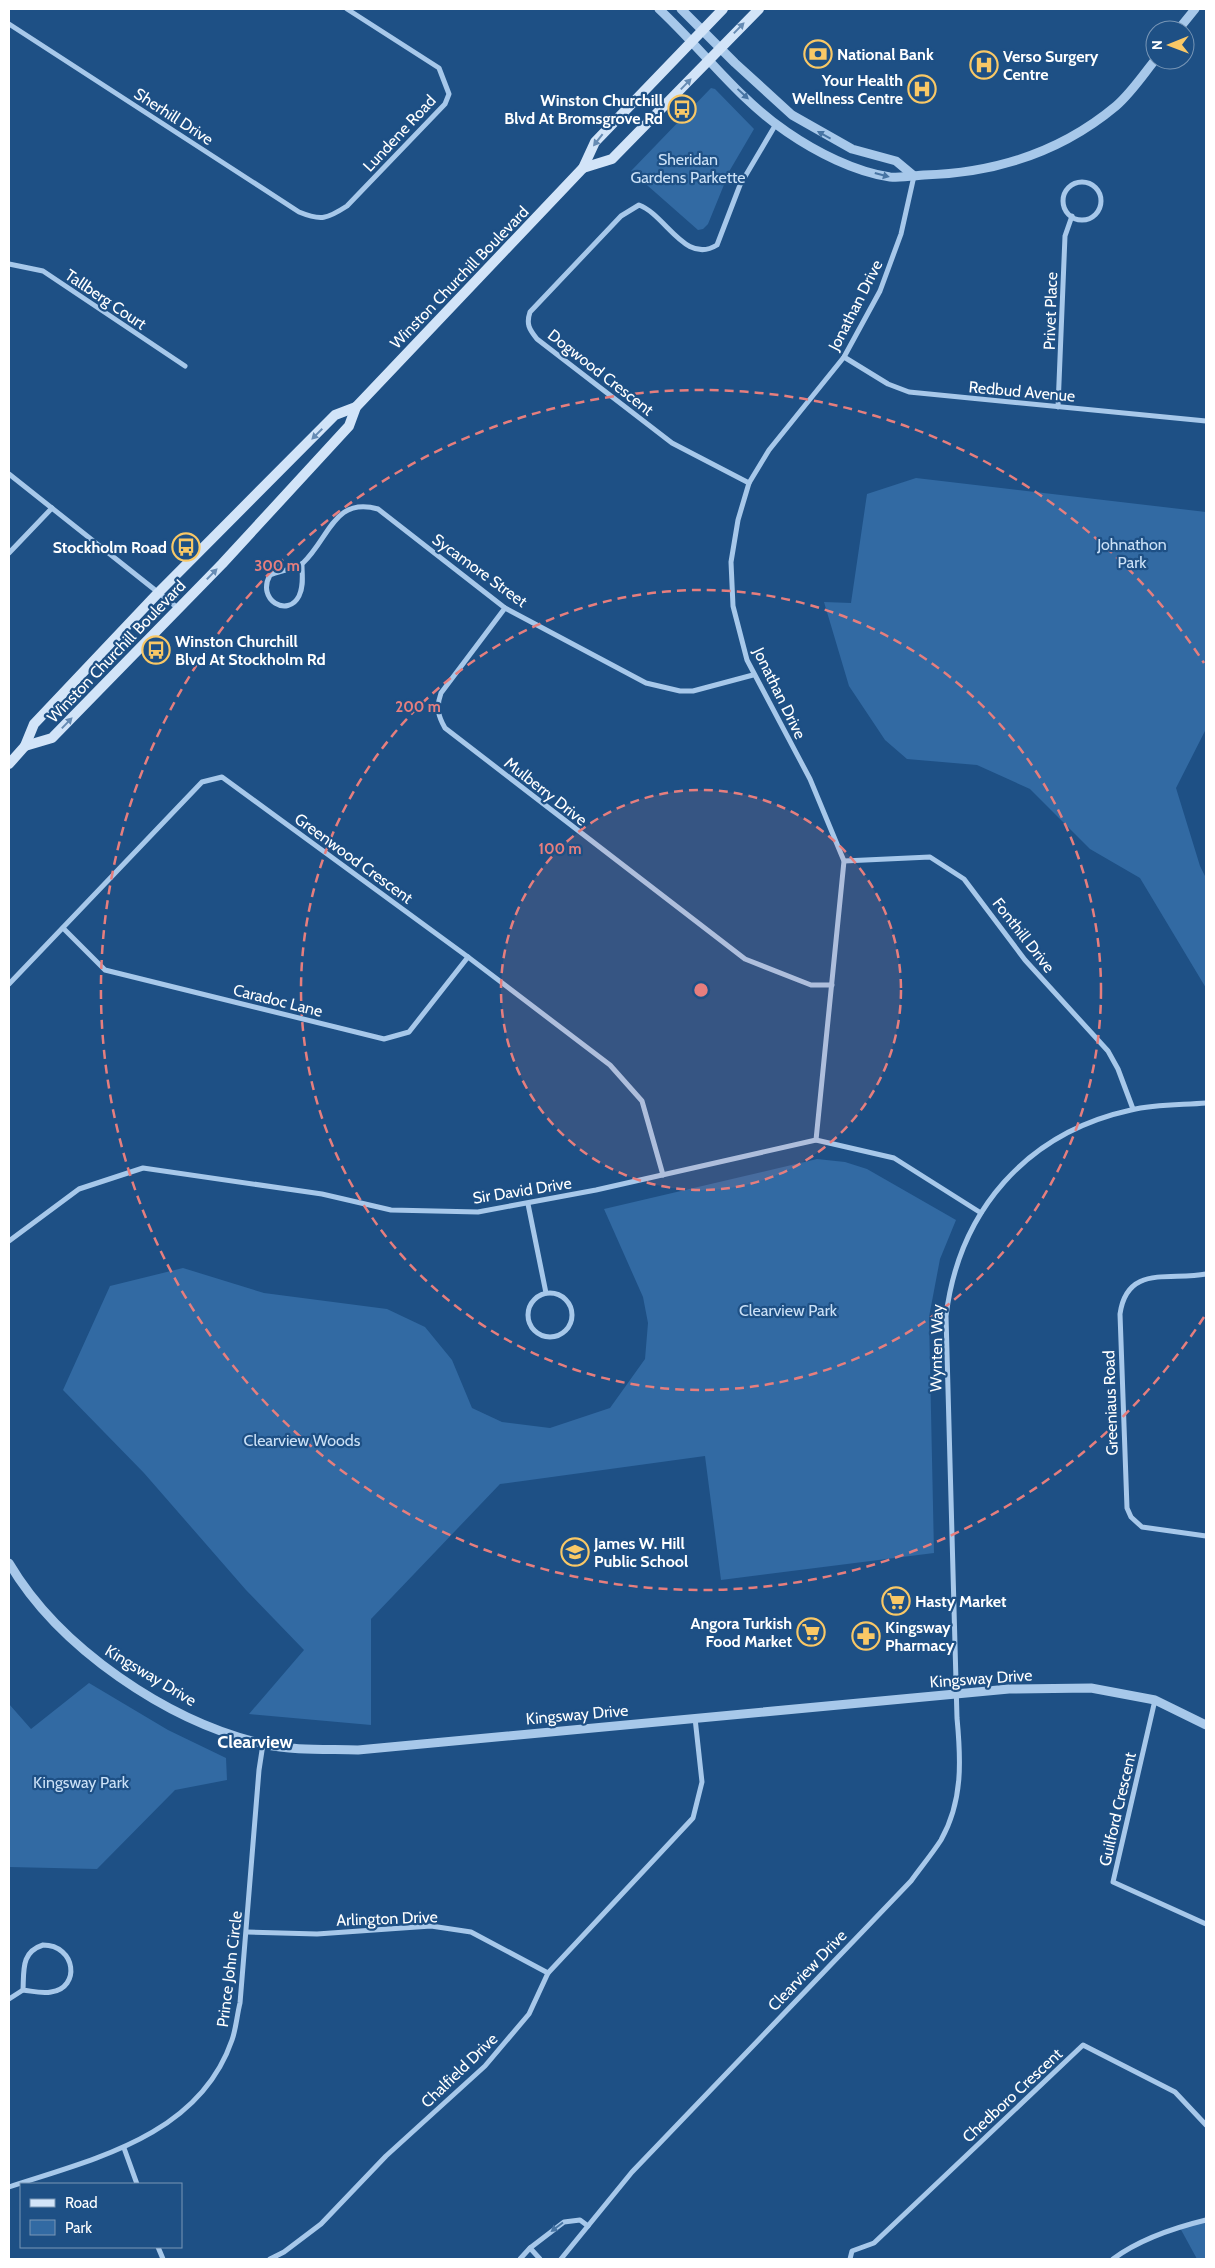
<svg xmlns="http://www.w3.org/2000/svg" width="1215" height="2268" font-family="Cabin,sans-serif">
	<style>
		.green { fill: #326aa3 }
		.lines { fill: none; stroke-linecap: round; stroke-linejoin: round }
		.minor { stroke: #a7c8ea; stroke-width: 5 }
		.tertiary { stroke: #a7c8ea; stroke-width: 9 }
		.secondary { stroke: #d2e4f8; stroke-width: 10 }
		.oneway { fill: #668bb3 }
		.oneway2 { fill: #4774a3 }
		.ring { fill: none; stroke: #e67e7e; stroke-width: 2.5; stroke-dasharray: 9 6 }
		.labels { text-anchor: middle; stroke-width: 4.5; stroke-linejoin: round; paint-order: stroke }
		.poi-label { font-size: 16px; font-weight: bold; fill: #fff; stroke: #1e5085; text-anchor: start }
		.street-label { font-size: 16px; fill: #fff; stroke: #1e5085 }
		.park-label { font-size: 16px; fill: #cbe1f7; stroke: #1e5085 }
		.neighbourhood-label { font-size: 18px; font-weight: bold; fill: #fff; stroke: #1e5085 }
		.centre { fill: #e67e7e; stroke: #1e5085; stroke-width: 2.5 }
		.ring-label { font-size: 15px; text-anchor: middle; font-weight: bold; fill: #e67e7e; stroke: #1e5085; stroke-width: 4.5; stroke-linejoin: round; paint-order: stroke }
	</style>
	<rect width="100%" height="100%" fill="#1e5085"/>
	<g class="green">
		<path d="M 711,88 L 715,89 L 754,129 L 730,170 L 708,224 L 703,229 L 698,230 L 631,171 Z"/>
		<path d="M 916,478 L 1206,512 L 1206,729 L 1176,788 L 1200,866 L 1206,878 L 1206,988 L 1140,878 L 1090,849 L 1030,789 L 977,765 L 907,759 L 885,740 L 849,686 L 824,602 L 851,603 L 867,494 Z"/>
		<path d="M 817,1159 L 845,1162 L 867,1169 L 956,1220 L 940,1259 L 929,1317 L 934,1553 L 721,1580 L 705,1456 L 500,1484 L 371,1619 L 371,1725 L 249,1714 L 304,1650 L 246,1590 L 144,1473 L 63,1390 L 110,1286 L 183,1268 L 264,1293 L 387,1309 L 425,1327 L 452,1360 L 472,1408 L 502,1422 L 550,1428 L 610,1408 L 645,1359 L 648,1323 L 643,1297 L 604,1209 Z"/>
		<path d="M 89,1683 L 168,1730 L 226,1758 L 227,1780 L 175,1790 L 97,1869 L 9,1867 L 9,1704 L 31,1729 Z"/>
		<path d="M 1206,2220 L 1206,2259 L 1197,2259 L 1179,2226 Z"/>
	</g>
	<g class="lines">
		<g class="minor">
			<path d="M 9,24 L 299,212 C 321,221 327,219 347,206 L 445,104 L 449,94 L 439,68 L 347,9"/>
			<circle cx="1082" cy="201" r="19"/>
			<path d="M 9,264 L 43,271 L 185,366"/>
			<path d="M 844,357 L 888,384 L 909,392 L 1206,421"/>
			<path d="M 1058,407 L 1065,236 L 1072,216"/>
			<path d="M 9,474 L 179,609"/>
			<path d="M 749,483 L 672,443 L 537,339 C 529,329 526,324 530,312 L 621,216 L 639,205 C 666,215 685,265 717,245 L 740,185 L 776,124"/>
			<path d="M 9,553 L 52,508"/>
			<path d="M 302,565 C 302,575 304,586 299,596 C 288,618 256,600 270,575 C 279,571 296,569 303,563 C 329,539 334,496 378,509 L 505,608 L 646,683 L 680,691 L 693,691 L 753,675"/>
			<path d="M 505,608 L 441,693 C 436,707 438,716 445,728 L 745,959 L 811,985 L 832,985"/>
			<path d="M 844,861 L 930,857 L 964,879 L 1025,960 L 1108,1051 L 1118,1069 L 1133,1109"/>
			<path d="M 63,928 L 105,970 L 384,1039 L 409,1032 L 468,957"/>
			<path d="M 9,984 L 202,782 L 222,777 L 468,957 L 610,1065 L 642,1101 L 663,1175"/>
			<path d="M 816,1140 L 844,861 L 810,779 L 747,660 L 733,606 L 731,562 L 738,520 L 749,483 L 769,450 L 844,357 L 880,291 L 901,234 L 914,176"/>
			<path d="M 528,1204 L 546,1293"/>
			<path d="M 9,1241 L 79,1189 L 143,1168 L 322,1194 L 391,1210 L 478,1212 L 596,1190 L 816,1140 L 894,1158 L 981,1213"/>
			<path d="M 1206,1274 C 1170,1281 1127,1264 1120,1314 L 1127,1508 L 1131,1517 L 1142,1527 L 1206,1536"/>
			<circle cx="550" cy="1315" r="22"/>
			<path d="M 1155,1700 L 1113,1882 L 1206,1924"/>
			<path d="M 247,1932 L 317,1934 L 431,1926 L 471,1932 L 548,1973"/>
			<path d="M 43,1945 C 76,1945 81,1988 51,1992 C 42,1994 32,1991 23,1990 C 24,1970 21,1952 43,1945 Z"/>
			<path d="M 9,1999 L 23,1990"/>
			<path d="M 124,2148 L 137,2184"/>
			<path d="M 9,2187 C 94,2159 199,2136 232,2040 C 236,2029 237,2015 240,2003 L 259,1770 L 263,1744"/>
			<path d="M 158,2247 L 163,2259"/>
			<path d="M 530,2248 L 540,2259"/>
			<path d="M 270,2259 L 284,2252 L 321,2224 L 386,2156 L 485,2066 L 529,2014 L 548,1973 L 693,1818 L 702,1782 L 695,1718"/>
			<path d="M 520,2259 L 530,2248 L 564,2222 L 580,2220 L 588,2226"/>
			<path d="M 561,2259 L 632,2172 L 911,1881 C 921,1867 932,1854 941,1840 C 963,1801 961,1760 957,1718 L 946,1316 C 959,1211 1026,1133 1131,1110 C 1155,1104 1182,1105 1206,1103"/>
			<path d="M 850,2259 L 852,2251 L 874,2243 L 1083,2045 L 1175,2092 L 1206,2125"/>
			<path d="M 1113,2259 C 1140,2239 1173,2228 1206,2220"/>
		</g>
		<g class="tertiary">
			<path d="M 659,9 C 702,49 738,99 787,132 C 816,152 855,172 890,177 C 901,178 913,176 924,175 C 995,173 1061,152 1116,106 C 1131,93 1143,75 1155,60"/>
			<path d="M 681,9 L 735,63 L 792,115 L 852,149 L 896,161 L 914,176"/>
			<path d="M 1178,30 L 1195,9"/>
			<path d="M 9,1563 C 59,1648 168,1722 264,1744 C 294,1751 327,1749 358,1750 L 1009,1689 L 1091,1688 L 1155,1700 L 1206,1725"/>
		</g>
		<g class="secondary">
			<path d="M 583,168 L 612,159 L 759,9"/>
			<path d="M 25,746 L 52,738 L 222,564 L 349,426 L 356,407 L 583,168 L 595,142 L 723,9"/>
			<path d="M 9,764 L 25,746 L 34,724 L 158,593 L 335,415 L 356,407"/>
		</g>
	</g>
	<defs><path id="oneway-solid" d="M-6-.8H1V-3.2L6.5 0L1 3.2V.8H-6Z" transform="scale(1.25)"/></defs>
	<g class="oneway">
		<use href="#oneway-solid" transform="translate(739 28) rotate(-46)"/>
		<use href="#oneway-solid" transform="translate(686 84) rotate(-46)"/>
		<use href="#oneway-solid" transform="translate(598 140) rotate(128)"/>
		<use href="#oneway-solid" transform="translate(317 434) rotate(135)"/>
		<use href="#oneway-solid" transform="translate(212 574) rotate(-46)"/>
		<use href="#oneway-solid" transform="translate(67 723) rotate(-46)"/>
	</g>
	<g class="oneway2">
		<use href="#oneway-solid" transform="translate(743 94) rotate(43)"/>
		<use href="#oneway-solid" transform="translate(824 135) rotate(-151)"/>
		<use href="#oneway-solid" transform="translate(882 175) rotate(15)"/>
		<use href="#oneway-solid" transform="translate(557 2227) rotate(143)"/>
	</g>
	<circle cx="701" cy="990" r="200" fill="#e67e7e" fill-opacity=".12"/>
	<g class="ring">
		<circle cx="701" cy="990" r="200"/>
		<circle cx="701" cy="990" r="400"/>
		<path d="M1204 1317A600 600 0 1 1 1204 663"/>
	</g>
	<defs>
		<g id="bank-ring" transform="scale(1.4375)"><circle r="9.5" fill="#1e5085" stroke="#f9c866" stroke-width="1.5"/><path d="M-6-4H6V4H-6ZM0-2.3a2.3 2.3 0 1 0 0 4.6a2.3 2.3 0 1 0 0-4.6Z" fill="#f9c866"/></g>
		<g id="hospital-ring" transform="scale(1.4375)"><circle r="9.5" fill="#1e5085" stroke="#f9c866" stroke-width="1.5"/><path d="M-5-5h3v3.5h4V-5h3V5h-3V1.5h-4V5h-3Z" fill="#f9c866"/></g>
		<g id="bus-ring" transform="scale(1.4375)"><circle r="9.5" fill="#1e5085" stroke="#f9c866" stroke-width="1.5"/><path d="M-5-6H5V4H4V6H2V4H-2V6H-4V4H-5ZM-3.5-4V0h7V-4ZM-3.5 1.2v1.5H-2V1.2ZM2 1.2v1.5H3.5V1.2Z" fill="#f9c866"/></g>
		<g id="school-ring" transform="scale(1.4375)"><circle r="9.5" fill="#1e5085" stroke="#f9c866" stroke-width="1.5"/><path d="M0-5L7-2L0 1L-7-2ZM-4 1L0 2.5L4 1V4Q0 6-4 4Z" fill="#f9c866"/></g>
		<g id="supermarket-ring" transform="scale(1.4375)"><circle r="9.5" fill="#1e5085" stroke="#f9c866" stroke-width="1.5"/><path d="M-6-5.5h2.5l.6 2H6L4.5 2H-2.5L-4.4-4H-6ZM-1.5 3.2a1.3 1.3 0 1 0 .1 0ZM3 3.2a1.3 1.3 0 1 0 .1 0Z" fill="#f9c866"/></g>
		<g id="pharmacy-ring" transform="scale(1.4375)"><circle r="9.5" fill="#1e5085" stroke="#f9c866" stroke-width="1.5"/><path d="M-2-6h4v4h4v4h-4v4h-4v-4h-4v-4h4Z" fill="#f9c866"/></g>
	</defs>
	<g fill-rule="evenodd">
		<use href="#bank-ring" x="818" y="54"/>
		<use href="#hospital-ring" x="984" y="65"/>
		<use href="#hospital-ring" x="922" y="89"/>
		<use href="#bus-ring" x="682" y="109"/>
		<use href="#bus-ring" x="186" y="547"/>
		<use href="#bus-ring" x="156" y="650"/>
		<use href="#school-ring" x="575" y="1552"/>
		<use href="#supermarket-ring" x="896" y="1601"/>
		<use href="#supermarket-ring" x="811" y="1632"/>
		<use href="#pharmacy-ring" x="866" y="1636"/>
	</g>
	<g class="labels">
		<g class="poi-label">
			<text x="837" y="60">National Bank</text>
			<text x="1003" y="62">Verso Surgery<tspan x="1003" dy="18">Centre</tspan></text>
			<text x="903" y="86" text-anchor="end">Your Health<tspan x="903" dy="18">Wellness Centre</tspan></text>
			<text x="663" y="106" text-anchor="end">Winston Churchill<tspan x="663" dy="18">Blvd At Bromsgrove Rd</tspan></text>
			<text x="167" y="553" text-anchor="end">Stockholm Road</text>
			<text x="175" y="647">Winston Churchill<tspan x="175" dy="18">Blvd At Stockholm Rd</tspan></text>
			<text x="594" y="1549">James W. Hill<tspan x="594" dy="18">Public School</tspan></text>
			<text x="915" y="1607">Hasty Market</text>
			<text x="792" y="1629" text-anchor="end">Angora Turkish<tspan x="792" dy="18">Food Market</tspan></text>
			<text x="885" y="1633">Kingsway<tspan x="885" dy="18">Pharmacy</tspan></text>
		</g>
		<g class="street-label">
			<text transform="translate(174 116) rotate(33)" y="6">Sherhill Drive</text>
			<text transform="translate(399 133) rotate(-47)" y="6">Lundene Road</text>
			<text transform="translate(459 277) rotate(-46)" y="6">Winston Churchill Boulevard</text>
			<text transform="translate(106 299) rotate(34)" y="6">Tallberg Court</text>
			<text transform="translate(855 305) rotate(-63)" y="6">Jonathan Drive</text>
			<text transform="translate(1050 311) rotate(-88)" y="6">Privet Place</text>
			<text transform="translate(601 372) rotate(38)" y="6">Dogwood Crescent</text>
			<text transform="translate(1022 391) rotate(5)" y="6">Redbud Avenue</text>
			<text transform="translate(480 570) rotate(36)" y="6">Sycamore Street</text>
			<text transform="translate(116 651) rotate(-46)" y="6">Winston Churchill Boulevard</text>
			<text transform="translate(780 693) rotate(64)" y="6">Jonathan Drive</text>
			<text transform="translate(546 791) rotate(38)" y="6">Mulberry Drive</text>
			<text transform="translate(354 858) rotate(36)" y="6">Greenwood Crescent</text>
			<text transform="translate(1024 935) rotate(52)" y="6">Fonthill Drive</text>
			<text transform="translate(278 1000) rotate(14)" y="6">Caradoc Lane</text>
			<text transform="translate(522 1190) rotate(-9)" y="6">Sir David Drive</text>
			<text transform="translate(936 1348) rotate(-89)" y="6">Wynten Way</text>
			<text transform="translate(1110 1403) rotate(-92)" y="6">Greeniaus Road</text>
			<text transform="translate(151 1675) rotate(31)" y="6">Kingsway Drive</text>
			<text transform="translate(981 1678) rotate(-4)" y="6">Kingsway Drive</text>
			<text transform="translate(577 1714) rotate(-5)" y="6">Kingsway Drive</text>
			<text transform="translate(1117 1809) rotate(-77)" y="6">Guilford Crescent</text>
			<text transform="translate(387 1918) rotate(-2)" y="6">Arlington Drive</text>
			<text transform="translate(229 1969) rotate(-83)" y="6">Prince John Circle</text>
			<text transform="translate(807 1970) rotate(-46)" y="6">Clearview Drive</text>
			<text transform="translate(459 2070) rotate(-44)" y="6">Chalfield Drive</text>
			<text transform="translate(1012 2095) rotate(-43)" y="6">Chedboro Crescent</text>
		</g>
		<g class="park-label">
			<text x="688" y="165">Sheridan<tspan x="688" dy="18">Gardens Parkette</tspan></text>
			<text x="1132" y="550">Johnathon<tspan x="1132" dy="18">Park</tspan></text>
			<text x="788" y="1316">Clearview Park</text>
			<text x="302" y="1446">Clearview Woods</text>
			<text x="81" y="1788">Kingsway Park</text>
		</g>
		<g class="neighbourhood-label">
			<text x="255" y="1748">Clearview</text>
		</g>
	</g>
	<circle cx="701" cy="990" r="8" class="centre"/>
	<g class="ring-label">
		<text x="277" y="571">300 m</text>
		<text x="418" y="712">200 m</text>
		<text x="560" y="854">100 m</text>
	</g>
	<rect width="1215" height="2268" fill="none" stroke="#ffffff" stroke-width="20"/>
	<rect x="20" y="2183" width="162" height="65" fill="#1e5085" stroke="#7896b6"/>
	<rect x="30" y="2199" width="25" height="8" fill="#d2e4f8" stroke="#7896b6"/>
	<text x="65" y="2208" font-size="15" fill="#ffffff">Road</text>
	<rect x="30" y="2220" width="25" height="15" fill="#326aa3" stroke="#7896b6"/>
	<text x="65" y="2233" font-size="15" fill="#ffffff">Park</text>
	<g transform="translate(1170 45) rotate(269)"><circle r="24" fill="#1e5085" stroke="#7896b6"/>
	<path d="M0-4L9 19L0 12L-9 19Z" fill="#f9c866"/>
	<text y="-8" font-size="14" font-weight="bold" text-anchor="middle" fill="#ffffff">N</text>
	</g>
</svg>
